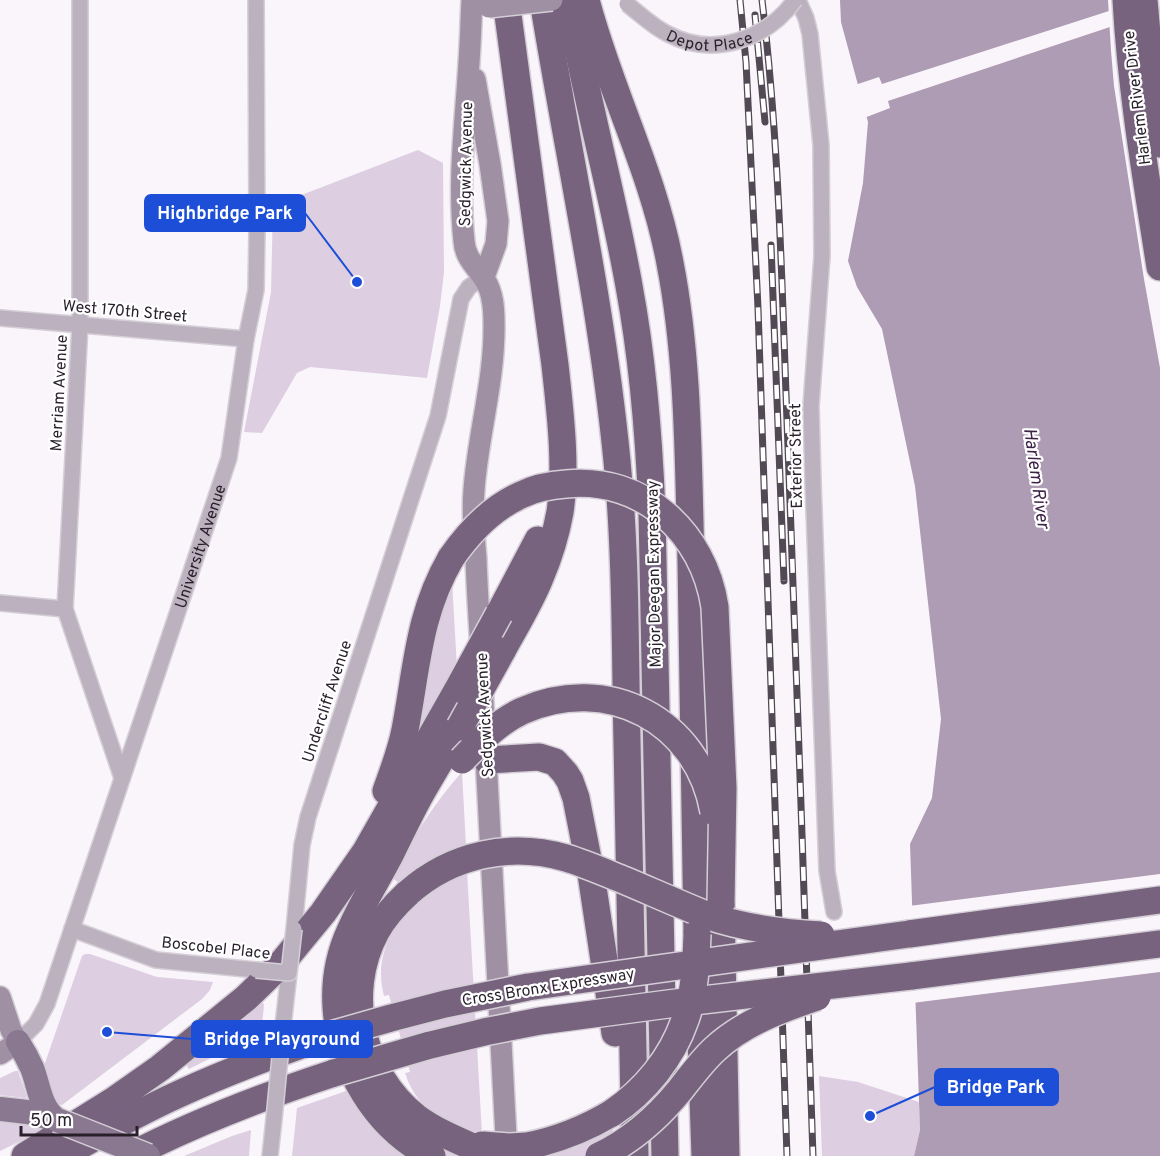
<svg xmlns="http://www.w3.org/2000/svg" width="1160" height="1156" font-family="Overpass,sans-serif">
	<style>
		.green { fill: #ddcee1 }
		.water { fill: #ae9bb4 }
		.pier { fill: #faf5fb }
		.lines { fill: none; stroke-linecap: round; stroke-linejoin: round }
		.street-casing { stroke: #d4ced6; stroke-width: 18 }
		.secondary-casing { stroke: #d4ced6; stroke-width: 24 }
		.primary-casing { stroke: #d4ced6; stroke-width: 27 }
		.highway-casing { stroke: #d4ced6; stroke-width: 30 }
		.street { stroke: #bcb1bf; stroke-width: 15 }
		.secondary { stroke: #9f90a4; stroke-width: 21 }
		.primary { stroke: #8a7790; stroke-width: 24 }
		.highway { stroke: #78637f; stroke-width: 27 }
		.rail-casing { stroke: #514953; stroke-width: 7 }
		.rail { stroke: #fff; stroke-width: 4.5; stroke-dasharray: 14; stroke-linecap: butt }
		.street-bridge-casing { stroke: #d4ced6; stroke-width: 18; stroke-linecap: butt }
		.secondary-bridge-casing { stroke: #d4ced6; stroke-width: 24; stroke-linecap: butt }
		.primary-bridge-casing { stroke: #d4ced6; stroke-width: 27; stroke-linecap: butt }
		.highway-bridge-casing { stroke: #d4ced6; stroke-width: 30; stroke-linecap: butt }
		.street-bridge { stroke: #bcb1bf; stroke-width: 15 }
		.secondary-bridge { stroke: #9f90a4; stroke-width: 21 }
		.primary-bridge { stroke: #8a7790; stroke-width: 24 }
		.highway-bridge { stroke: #78637f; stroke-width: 27 }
		.labels { text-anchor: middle; stroke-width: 4.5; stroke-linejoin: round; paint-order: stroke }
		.street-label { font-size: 16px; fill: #281f2b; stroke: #fff }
		.water-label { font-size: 18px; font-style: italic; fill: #3e2347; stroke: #fff }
		.leader { fill: none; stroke: #1d4ed8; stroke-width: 2 }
		.callout-dot { fill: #1d4ed8; stroke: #fff; stroke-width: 2 }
		.callout { fill: #1d4ed8; stroke: #1d4ed8; stroke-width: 2 }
		.callout-label { font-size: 18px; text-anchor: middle; font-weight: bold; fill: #fff }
	</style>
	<rect width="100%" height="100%" fill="#faf5fb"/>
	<g class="green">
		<path d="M 418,150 L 443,163 L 444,272 L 440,306 L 427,378 L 310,367 L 297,373 L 262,433 L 244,432 L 271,292 L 273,206 Z"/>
		<path d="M 452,580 L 457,669 L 417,747 L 418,726 L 431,642 Z"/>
		<path d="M 462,772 L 466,846 C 440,855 420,866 399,883 L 391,877 C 413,839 432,805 462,772 Z"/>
		<path d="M 467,871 L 482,1134 C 446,1123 417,1111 405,1073 L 410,1072 L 389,995 L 384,996 C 382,989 381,981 381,973 C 381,937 409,905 438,886 C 447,880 458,876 467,871 Z"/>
		<path d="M 85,954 L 90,954 L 157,977 L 213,982 L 210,990 L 202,999 L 62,1105 L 57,1104 L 44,1066 L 82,956 Z"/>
		<path d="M 262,1000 L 264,1005 L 261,1036 L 219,1054 L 189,1069 L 185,1063 Z"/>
		<path d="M 15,1071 L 18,1071 L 27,1097 L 25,1098 L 0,1095 L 0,1078 Z"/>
		<path d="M 819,1076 L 858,1082 L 919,1102 L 920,1130 L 914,1156 L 822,1156 Z"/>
		<path d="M 346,1091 C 363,1115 382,1136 405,1155 L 422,1136 L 468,1156 L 292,1156 L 297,1108 Z"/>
		<path d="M 0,1120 L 13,1120 L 45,1128 L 37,1133 L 0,1151 Z"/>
		<path d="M 613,1128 L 613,1156 L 547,1156 L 577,1147 Z"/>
		<path d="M 251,1130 L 249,1156 L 184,1156 L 232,1136 Z"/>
	</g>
	<path class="water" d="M 840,0 L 1108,0 L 1111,51 L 1114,86 L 1144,279 L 1160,368 L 1160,1156 L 914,1156 L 920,1130 L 910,844 L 932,798 L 941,719 L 915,486 L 882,329 L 857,287 L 848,261 L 863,183 L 868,122 L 841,22 Z"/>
	<g class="pier">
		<path d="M 1112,10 L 1113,26 L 888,101 L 890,108 L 864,118 L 855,85 L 879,77 L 882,84 Z"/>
		<path d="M 1160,874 L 1160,972 L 912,1003 L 909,906 Z"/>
	</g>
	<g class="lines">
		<g class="street-casing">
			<g id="street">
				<path d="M 80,0 L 80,324 L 65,609 L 122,778"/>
				<path d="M 798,0 L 806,18 L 810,34 L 821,145 L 822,256 L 811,406 L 813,482 L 827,871 L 834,912"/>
				<path d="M 0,318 L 246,339"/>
				<path d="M 0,603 L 65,609"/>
				<path d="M 72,929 L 156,960 L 256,970"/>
				<path d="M 294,929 L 302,845 L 308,817 L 438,416 L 461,299 L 469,287 L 484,277"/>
				<path d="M 283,1026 L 289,973"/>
				<path id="s1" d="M 18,1042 L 36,1024 L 47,1004 L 229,458 L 246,339 L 256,290 L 257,231 L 256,0"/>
				<path d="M 270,1156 L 274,1119"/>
			</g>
		</g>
		<g class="secondary-casing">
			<g id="secondary">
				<path d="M 472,0 C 471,15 471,30 470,45 C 467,111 457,175 464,241 C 465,258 476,266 485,280 C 493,293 494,308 494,323 C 495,380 478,434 474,490 C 472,513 474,536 476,558 C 477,589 479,619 481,649"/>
				<path d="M 475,79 L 490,164 L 498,221 L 496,244 L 484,277"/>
				<path d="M 482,683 L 507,1156"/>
				<path d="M 0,997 L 11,1030 L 18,1042 L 0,1054"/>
			</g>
		</g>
		<g class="primary-casing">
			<g id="primary">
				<path d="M 18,1042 C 23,1050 28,1059 32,1068 C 39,1085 40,1109 57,1120"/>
				<path d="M 0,1109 L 27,1112 L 57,1120"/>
			</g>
		</g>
		<g class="highway-casing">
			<g id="highway">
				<path d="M 543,0 C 568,154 602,306 617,461 C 626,554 625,648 627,741 C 630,880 632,1018 635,1156"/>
				<path d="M 569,0 C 585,96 612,190 629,286 C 643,361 649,436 652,512 L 665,1156"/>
				<path d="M 586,0 C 609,89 653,171 670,263 C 689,361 688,461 691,561 C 693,685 695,808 697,932"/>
				<path d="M 1126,0 C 1131,90 1146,178 1160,267"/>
				<path d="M 1144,0 L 1151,78 L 1160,144"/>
				<path d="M 499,614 L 538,540"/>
				<path d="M 502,651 C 515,627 530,603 540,578 C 549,557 556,534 560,512 C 567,465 560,411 555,365 L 506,0"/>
				<path d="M 487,760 L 539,757 L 555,762 L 565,773 L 570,781 L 576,798 L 591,874 L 615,1033"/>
				<path d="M 386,791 C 393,771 401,751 405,730 C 417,668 418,615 451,558"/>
				<path d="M 408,893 C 396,904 384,917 376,932 C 343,993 361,1074 416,1117 C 439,1134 467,1144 493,1156"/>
				<path d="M 721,903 L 726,1156"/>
				<path d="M 909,934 L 1160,900"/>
				<path d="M 911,976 L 1160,944"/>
				<path d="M 699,980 L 705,1156"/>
				<path d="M 527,1146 C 558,1140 585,1129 612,1113"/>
				<path d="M 25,1156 L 113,1101 L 160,1068 L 246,998 L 281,964 L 323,913 L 366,851 L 458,689"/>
				<path d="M 62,1156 C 100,1134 139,1112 179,1094 C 226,1072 275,1054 324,1037"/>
				<path d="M 130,1156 C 196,1122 264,1096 334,1073"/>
				<path d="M 432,1156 C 400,1140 376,1115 359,1084 C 333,1037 327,981 350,931 C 361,905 377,880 390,855 C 401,833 411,811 423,790 C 435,769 448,748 460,727"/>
			</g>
		</g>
		<use href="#street" class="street"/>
		<use href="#secondary" class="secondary"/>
		<use href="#primary" class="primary"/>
		<use href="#highway" class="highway"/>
		<g class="rail-casing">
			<g id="rail">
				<path d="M 740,0 L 746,62 L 758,308 L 787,1156"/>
				<path d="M 762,0 C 780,148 782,298 788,447 C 797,683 805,920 813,1156"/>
				<path d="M 755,15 L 765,122"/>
				<path d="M 771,245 L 784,581"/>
			</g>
		</g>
		<use href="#rail" class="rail"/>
		<g class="street-bridge-casing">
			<g id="street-bridge">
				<path id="s2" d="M 627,4 C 640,14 653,27 668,34 C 713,58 766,40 795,0"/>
				<path d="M 256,970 L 289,973 L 294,929"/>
				<path d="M 274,1119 L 283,1026"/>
			</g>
		</g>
		<g class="secondary-bridge-casing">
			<path id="secondary-bridge" d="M 489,7 L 552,0"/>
		</g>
		<g class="primary-bridge-casing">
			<path id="primary-bridge" d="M 57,1120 L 148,1156"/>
		</g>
		<g class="highway-bridge-casing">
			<g id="highway-bridge">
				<path d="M 451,558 C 469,532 492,508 521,495 C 535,488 550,485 566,484 C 643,476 704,533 715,607 L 723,788 L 721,903"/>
				<path d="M 458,689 L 499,614"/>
				<path d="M 460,727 L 502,651"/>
				<path d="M 462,760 C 480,741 498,722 522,711 C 607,673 698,720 714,812"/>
				<path d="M 408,893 C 452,854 510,842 566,858 C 586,864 606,873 626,881 C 652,892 679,904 706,915 C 743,928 782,933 821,935"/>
				<path d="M 324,1037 L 391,1018 L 445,1004 L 528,987 L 909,934"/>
				<path d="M 334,1073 L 430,1045 L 484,1032 L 540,1021 L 668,1004 L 911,976"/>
				<path d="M 612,1113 C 645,1091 672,1058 685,1020 C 695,992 696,962 697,934"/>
				<path d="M 482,1145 L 509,1147 L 527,1146"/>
				<path d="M 599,1156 C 631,1141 657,1118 680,1090 C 691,1076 702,1061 715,1049 C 743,1023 781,1009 817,997"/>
			</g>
		</g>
		<use href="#street-bridge" class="street-bridge"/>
		<use href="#secondary-bridge" class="secondary-bridge"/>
		<use href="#primary-bridge" class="primary-bridge"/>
		<use href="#highway-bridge" class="highway-bridge"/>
	</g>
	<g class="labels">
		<g class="street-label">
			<text dy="6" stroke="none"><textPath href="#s2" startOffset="94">Depot Place</textPath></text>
			<text transform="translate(1136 98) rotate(-97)" y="6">Harlem River Drive</text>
			<text transform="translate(465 164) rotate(-89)" y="6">Sedgwick Avenue</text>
			<text transform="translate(125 310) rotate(5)" y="6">West 170th Street</text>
			<text transform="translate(58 393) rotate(-87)" y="6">Merriam Avenue</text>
			<text transform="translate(795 456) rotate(-91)" y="6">Exterior Street</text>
			<text dy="6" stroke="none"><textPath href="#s1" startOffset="531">University Avenue</textPath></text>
			<text transform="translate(653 574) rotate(-91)" y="6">Major Deegan Expressway</text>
			<text transform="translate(326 701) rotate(-72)" y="6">Undercliff Avenue</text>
			<text transform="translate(484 715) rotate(-93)" y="6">Sedgwick Avenue</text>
			<text transform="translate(216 947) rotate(6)" y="6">Boscobel Place</text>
			<text transform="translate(548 986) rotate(-9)" y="6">Cross Bronx Expressway</text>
		</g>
		<g class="water-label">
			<text transform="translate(1037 478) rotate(82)" y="6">Harlem River</text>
		</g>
	</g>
	<path class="leader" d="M357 282L305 213M107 1032L192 1039M870 1116L935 1087"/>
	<g class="callout-dot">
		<circle cx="357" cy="282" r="6"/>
		<circle cx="107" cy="1032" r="6"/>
		<circle cx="870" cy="1116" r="6"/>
	</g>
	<g class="callout">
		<rect x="145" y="195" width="160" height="36" rx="6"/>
		<rect x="192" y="1021" width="180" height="36" rx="6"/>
		<rect x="935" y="1069" width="123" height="36" rx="6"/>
	</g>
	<g class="callout-label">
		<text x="225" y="219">Highbridge Park</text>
		<text x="282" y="1045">Bridge Playground</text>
		<text x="996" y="1093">Bridge Park</text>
	</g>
	<path d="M21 1126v9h116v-9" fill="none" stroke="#281f2b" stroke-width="3"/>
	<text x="30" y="1126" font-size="18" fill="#281f2b" stroke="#ffffff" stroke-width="4.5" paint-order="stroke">50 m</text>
</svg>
